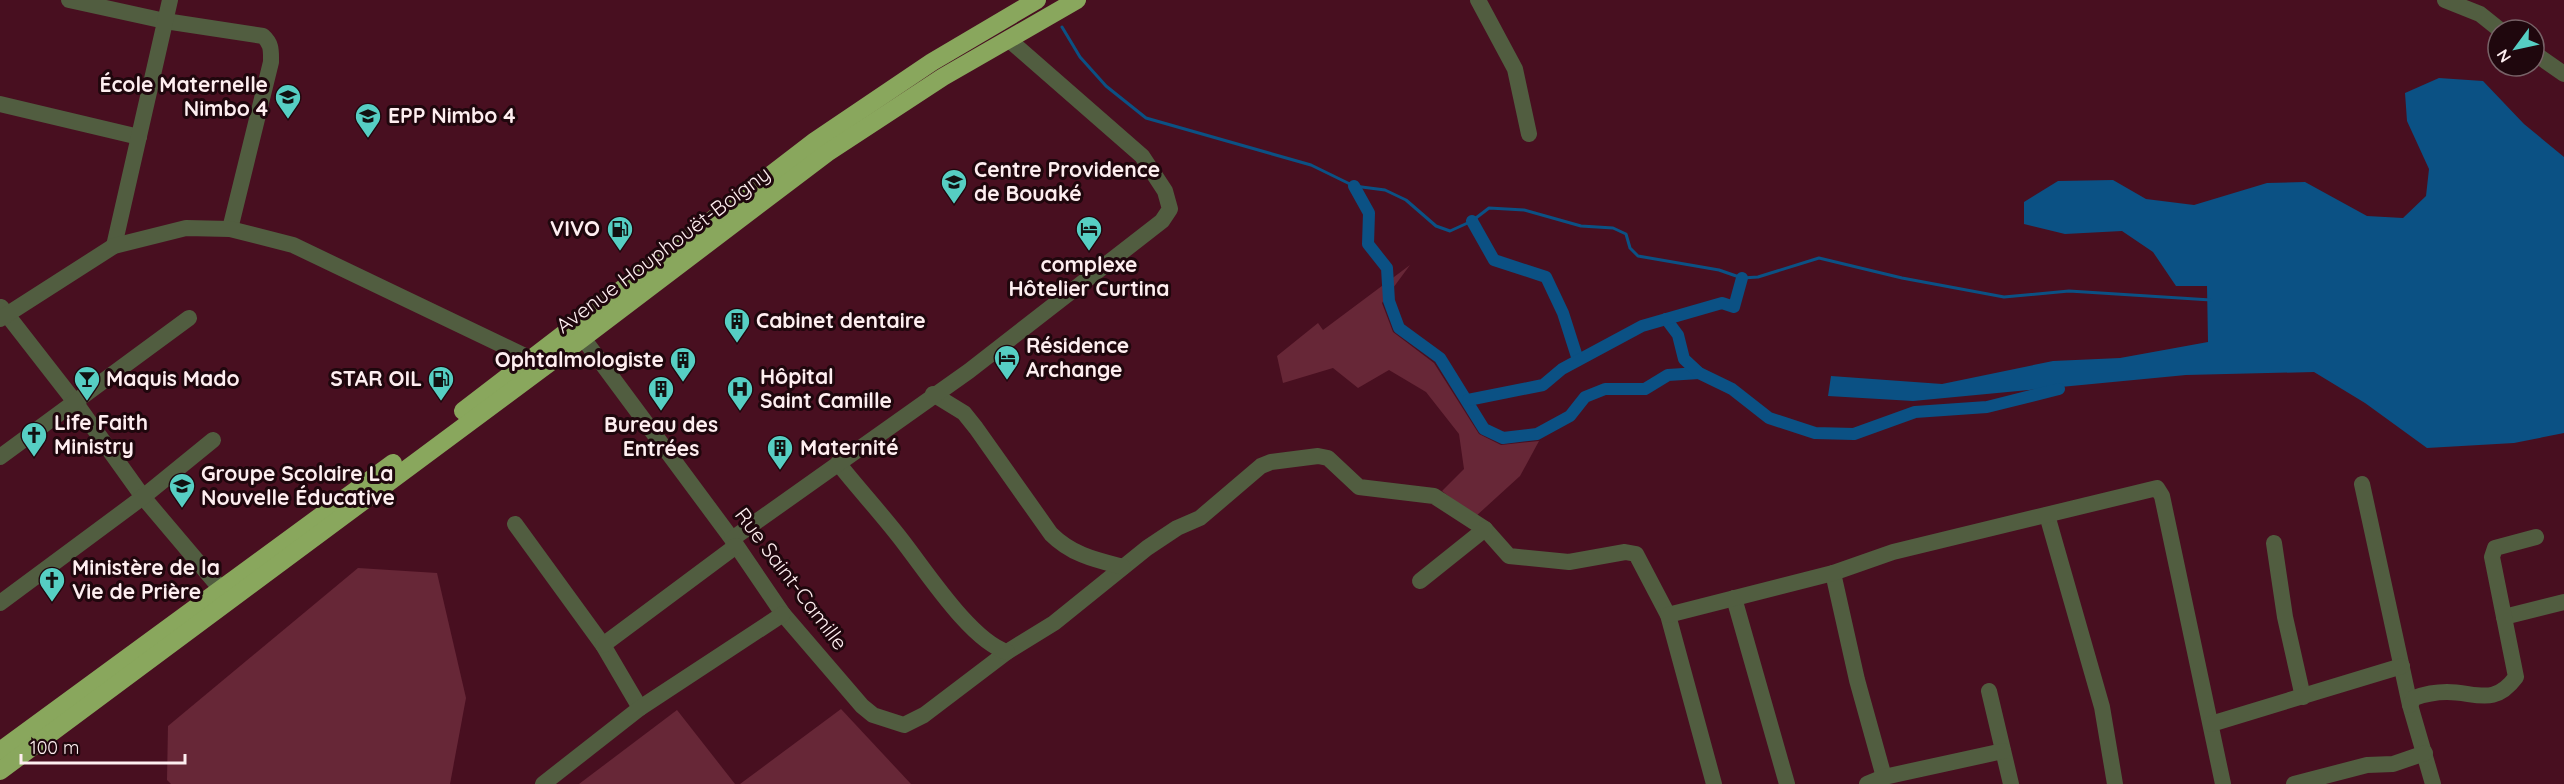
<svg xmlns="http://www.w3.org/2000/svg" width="2564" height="784" font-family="Quicksand,sans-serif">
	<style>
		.green { fill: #672737 }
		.water { fill: #0b5184 }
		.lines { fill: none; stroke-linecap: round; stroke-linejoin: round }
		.stream { stroke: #0b5184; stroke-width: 3 }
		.canal { stroke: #0b5184; stroke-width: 12 }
		.minor { stroke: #515d40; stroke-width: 16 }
		.highway { stroke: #89a75d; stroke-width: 18 }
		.labels { text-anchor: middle; stroke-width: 6; stroke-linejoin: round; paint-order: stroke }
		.poi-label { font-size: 21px; font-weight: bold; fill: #feeef0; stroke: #1f070d; text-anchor: start }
		.street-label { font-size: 21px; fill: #feeef0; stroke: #1f070d }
	</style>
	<rect width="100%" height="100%" fill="#480f20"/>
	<g class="green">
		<path d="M 1410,265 L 1382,303 L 1393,332 L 1434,363 L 1479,434 L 1501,445 L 1539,441 L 1520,476 L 1475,517 L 1442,491 L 1464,469 L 1459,434 L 1426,392 L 1389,370 L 1358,388 L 1333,368 L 1283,383 L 1277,356 L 1318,323 L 1323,330 Z"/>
		<path d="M 358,568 L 437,573 L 466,698 L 450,784 L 171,784 L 167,780 L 168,726 Z"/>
		<path d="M 841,709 L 911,784 L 740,784 Z"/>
		<path d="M 677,710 L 735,784 L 579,784 Z"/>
	</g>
	<path class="water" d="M 2439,78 L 2483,81 L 2524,124 L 2564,157 L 2564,433 L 2514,443 L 2427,448 L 2365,403 L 2314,372 L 2186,375 L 1913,401 L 1828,396 L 1831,376 L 1942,384 L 2053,361 L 2120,358 L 2208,342 L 2207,286 L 2176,286 L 2153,252 L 2122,231 L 2065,234 L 2024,224 L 2024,202 L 2058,181 L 2113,180 L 2146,199 L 2194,205 L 2267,183 L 2305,182 L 2367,216 L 2403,218 L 2426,196 L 2429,169 L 2407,121 L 2405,93 Z"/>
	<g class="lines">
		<path class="stream" d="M 1062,27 L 1080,57 L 1106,86 L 1146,118 L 1311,165 L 1354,186 L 1385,190 L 1406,200 L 1436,226 L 1450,231 L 1472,221 L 1489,208 L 1524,210 L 1581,226 L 1613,228 L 1626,234 L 1630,248 L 1638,256 L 1719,270 L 1742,278 L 1758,277 L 1819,258 L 1902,278 L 2004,297 L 2069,291 L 2211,300"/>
		<g class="canal">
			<path d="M 1354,186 L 1369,213 L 1368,244 L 1387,268 L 1389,301 L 1399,328 L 1440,358 L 1484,429 L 1503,438 L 1537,434 L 1570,416 L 1585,397 L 1605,389 L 1645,389 L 1668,375 L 1699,373"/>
			<path d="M 1472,221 L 1494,260 L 1546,277 L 1563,313 L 1578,360"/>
			<path d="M 1666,319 L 1678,335 L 1684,359 L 1699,373 L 1732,389 L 1769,418 L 1815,433 L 1854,434 L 1915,412 L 1987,407 L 2059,389"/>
			<path d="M 1468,400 L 1543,385 L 1562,369 L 1642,326 L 1722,303 L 1734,307 L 1742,278"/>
		</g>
		<g class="minor">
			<path d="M 69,0 L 165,21 L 263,36 C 272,44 271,51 271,62 L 230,229"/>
			<path d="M 1478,0 L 1515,69 L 1529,134"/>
			<path d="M 2445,0 L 2480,14 L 2500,30"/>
			<path d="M 2534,53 L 2564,74"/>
			<path d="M 0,104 L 139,137"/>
			<path d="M 114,246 L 170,0"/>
			<path d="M 1,307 L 75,402 L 143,497 L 220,588"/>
			<path d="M 0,319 L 114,246 L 186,228 L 230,229 L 293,245 L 531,359 L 540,365"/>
			<path d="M 583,338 L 732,539 L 783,614 L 862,706 L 873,715 L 904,725 L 924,715 L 1007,652 L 1054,623 L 1147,548 L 1177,528 L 1200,518 L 1261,466 L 1271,462 L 1318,456 L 1328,458 L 1359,487 L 1434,496 L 1485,529 L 1509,556 L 1569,562 L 1625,552 L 1636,554 L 1668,615 L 1714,784"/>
			<path d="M 933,394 L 964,413 L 976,428 L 1051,534 C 1072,555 1096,560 1123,567"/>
			<path d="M 0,457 L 189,318"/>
			<path d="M 838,463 C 857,487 878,510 897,534 C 923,566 969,640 1007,652"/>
			<path d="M 2362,484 L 2410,705 L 2433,784"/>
			<path d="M 2047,515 L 2102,707 L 2115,784"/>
			<path d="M 515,524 L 603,645 L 640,708"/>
			<path d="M 732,539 L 969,371 L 1162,221 L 1170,209 L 1165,191 L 1142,156 L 1008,39"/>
			<path d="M 2274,543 L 2285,617 L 2303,697"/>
			<path d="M 1833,573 L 1857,680 L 1884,777"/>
			<path d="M 1420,581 L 1485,529"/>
			<path d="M 1734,598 L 1787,784"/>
			<path d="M 0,603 L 143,497 L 213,440"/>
			<path d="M 1668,615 L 1833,573 L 1893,552 L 2157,488 L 2162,496 L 2223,784"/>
			<path d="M 2504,617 L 2564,602"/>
			<path d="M 603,645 L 736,546"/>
			<path d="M 1989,691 L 2011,784"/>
			<path d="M 2410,705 L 2414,698 C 2425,694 2436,692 2447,692 C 2476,692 2494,707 2516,677 L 2492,557 L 2495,548 L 2536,537"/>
			<path d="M 2211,724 L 2402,666"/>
			<path d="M 543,784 L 640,708 L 783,614"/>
			<path d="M 1867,784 L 1884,777 L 2003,751"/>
			<path d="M 2294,784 L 2367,765 L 2393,764 L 2425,753"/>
		</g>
		<g class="highway">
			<path d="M 463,411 L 815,141 L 932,62 L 1037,0"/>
			<path d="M 0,751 L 393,463"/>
			<path d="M 0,771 L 583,338 L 827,153 L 943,77 L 1077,0"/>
		</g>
	</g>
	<defs>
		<g id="school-pin" transform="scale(1.35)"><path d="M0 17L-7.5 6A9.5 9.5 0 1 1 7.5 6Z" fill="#56cec3" stroke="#1f070d"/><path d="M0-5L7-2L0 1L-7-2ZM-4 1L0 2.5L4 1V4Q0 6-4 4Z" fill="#111"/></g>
		<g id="university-pin" transform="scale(1.35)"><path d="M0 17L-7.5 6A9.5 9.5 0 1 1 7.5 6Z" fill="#56cec3" stroke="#1f070d"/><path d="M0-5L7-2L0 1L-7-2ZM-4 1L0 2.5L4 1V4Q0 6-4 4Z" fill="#111"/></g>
		<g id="fuel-pin" transform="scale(1.35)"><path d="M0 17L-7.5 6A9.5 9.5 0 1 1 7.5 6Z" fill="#56cec3" stroke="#1f070d"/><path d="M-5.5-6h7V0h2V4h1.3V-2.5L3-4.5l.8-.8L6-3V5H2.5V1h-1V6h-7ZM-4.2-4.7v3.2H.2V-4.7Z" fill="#111"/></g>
		<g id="hotel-pin" transform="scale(1.35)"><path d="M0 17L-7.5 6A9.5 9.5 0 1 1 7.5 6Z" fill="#56cec3" stroke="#1f070d"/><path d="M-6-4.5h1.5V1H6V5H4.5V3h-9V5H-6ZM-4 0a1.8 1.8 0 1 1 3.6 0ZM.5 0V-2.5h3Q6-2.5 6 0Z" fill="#111"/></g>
		<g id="building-pin" transform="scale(1.35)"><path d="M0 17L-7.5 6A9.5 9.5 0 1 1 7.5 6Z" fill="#56cec3" stroke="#1f070d"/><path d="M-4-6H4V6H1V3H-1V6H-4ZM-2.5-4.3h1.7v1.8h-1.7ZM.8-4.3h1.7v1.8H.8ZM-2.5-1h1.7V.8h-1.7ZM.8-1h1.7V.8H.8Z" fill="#111"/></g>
		<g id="bar-pin" transform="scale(1.35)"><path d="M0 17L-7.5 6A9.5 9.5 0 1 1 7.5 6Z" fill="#56cec3" stroke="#1f070d"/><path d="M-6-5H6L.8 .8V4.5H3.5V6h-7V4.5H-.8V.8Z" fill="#111"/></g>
		<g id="hospital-pin" transform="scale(1.35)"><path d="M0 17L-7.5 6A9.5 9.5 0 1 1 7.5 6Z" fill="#56cec3" stroke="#1f070d"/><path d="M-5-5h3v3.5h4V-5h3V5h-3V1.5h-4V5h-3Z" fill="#111"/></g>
		<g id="church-pin" transform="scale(1.35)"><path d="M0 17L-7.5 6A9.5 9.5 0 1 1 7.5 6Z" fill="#56cec3" stroke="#1f070d"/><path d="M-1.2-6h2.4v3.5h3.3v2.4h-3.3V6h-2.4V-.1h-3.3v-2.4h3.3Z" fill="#111"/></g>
	</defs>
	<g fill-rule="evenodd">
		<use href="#school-pin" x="288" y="97"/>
		<use href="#school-pin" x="368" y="116"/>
		<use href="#university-pin" x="954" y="182"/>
		<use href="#fuel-pin" x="620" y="229"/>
		<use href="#hotel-pin" x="1089" y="229"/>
		<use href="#building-pin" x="737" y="321"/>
		<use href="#hotel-pin" x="1007" y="358"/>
		<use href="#building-pin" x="683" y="360"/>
		<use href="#bar-pin" x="87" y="379"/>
		<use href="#fuel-pin" x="441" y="379"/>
		<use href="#building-pin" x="661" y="389"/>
		<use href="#hospital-pin" x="740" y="389"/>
		<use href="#church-pin" x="34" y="435"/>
		<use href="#building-pin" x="780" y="448"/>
		<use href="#school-pin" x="182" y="486"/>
		<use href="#church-pin" x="52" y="580"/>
	</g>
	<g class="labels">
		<g class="poi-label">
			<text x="268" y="92" text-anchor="end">École Maternelle<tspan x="268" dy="24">Nimbo 4</tspan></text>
			<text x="388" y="123">EPP Nimbo 4</text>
			<text x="974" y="177">Centre Providence<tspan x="974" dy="24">de Bouaké</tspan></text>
			<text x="600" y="236" text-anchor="end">VIVO</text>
			<text x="1089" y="272" text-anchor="middle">complexe<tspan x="1089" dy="24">Hôtelier Curtina</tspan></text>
			<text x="756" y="328">Cabinet dentaire</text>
			<text x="1026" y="353">Résidence<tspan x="1026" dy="24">Archange</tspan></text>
			<text x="664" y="367" text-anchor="end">Ophtalmologiste</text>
			<text x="760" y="384">Hôpital<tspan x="760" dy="24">Saint Camille</tspan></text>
			<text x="106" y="386">Maquis Mado</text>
			<text x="422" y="386" text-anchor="end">STAR OIL</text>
			<text x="54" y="430">Life Faith<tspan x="54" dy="24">Ministry</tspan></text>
			<text x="661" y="432" text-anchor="middle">Bureau des<tspan x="661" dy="24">Entrées</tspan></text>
			<text x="800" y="455">Maternité</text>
			<text x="201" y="481">Groupe Scolaire La<tspan x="201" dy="24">Nouvelle Éducative</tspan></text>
			<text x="72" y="575">Ministère de la<tspan x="72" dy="24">Vie de Prière</tspan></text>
		</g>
		<g class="street-label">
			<text transform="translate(663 250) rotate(-37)" y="7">Avenue Houphouët-Boigny</text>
			<text transform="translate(791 579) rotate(53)" y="7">Rue Saint-Camille</text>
		</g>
	</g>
	<g transform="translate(2516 48) rotate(237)"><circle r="28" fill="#1f070d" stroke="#786368" stroke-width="1.5"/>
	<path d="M0-4.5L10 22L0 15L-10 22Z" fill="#56cec3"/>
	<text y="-9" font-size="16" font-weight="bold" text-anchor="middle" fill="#feeef0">N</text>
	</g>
	<path d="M21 754v9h164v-9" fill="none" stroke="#feeef0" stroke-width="3"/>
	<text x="30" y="754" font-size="18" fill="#feeef0" stroke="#1f070d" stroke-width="4.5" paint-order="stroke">100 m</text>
</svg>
